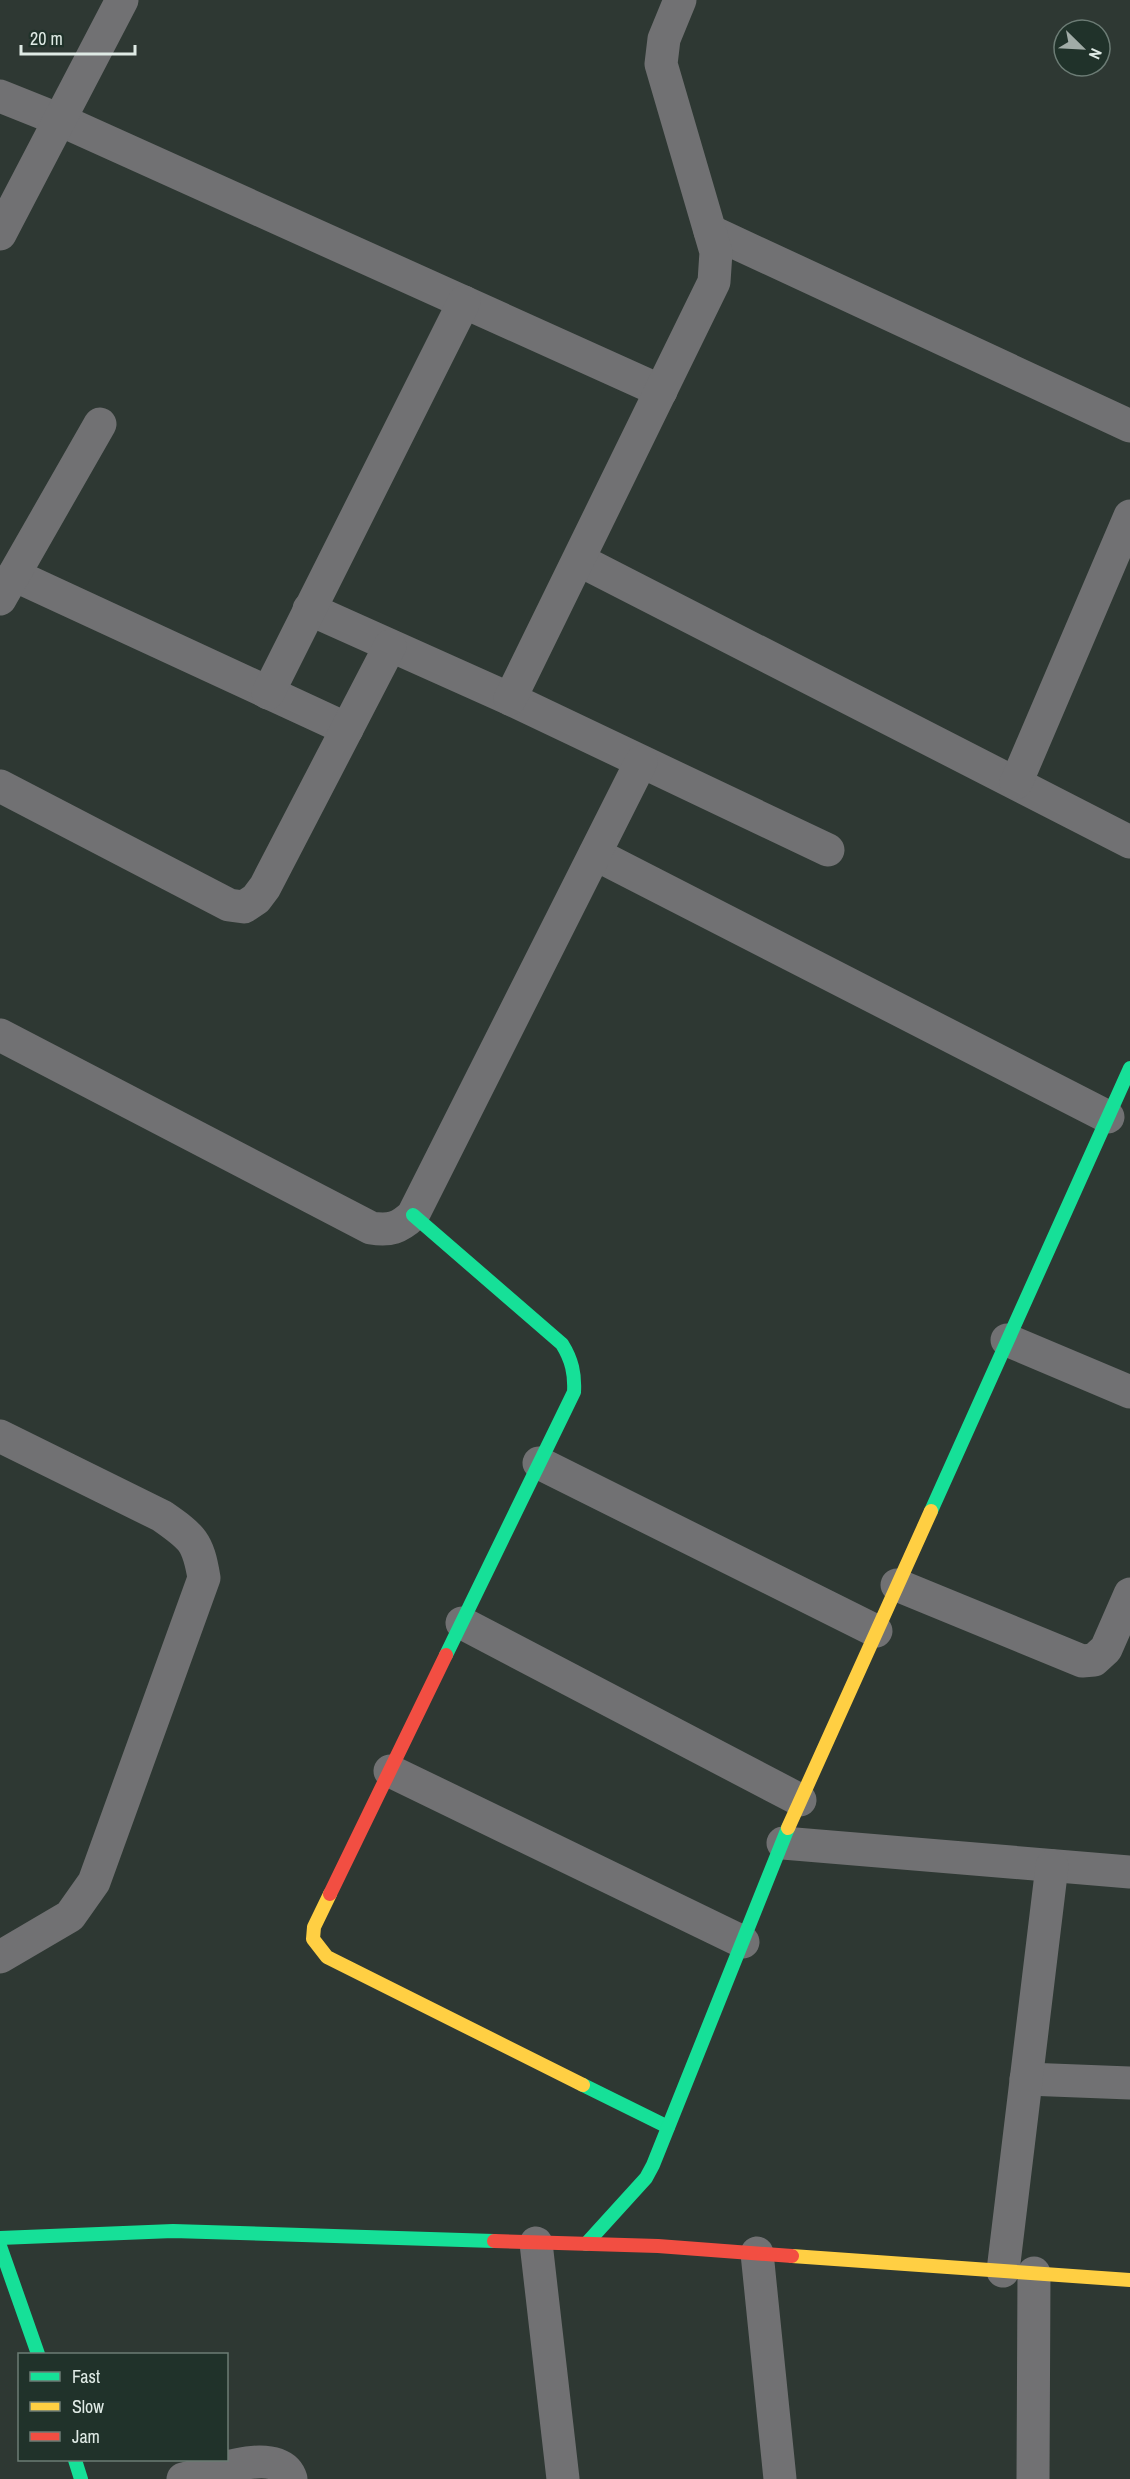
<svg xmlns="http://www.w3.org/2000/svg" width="1130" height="2479" font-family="'Archivo Narrow',sans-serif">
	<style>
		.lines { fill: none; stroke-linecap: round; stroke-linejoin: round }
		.street { stroke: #717173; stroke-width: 33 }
		.fast { stroke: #16e098; stroke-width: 14 }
		.slow { stroke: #ffcf43; stroke-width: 14 }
		.jam { stroke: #f24e42; stroke-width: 14 }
	</style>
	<rect width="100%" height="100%" fill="#2e3833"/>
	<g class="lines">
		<g class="street">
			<path d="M 0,96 L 60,120 L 661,391"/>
			<path d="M 710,231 L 1130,426"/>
			<path d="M 0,234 L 122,0"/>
			<path d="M 579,560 L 1130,842"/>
			<path d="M 14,575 L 347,729"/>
			<path d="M 0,599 L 100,424"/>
			<path d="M 309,609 L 510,699 L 828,850"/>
			<path d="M 268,693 L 464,302"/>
			<path d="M 510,699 L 714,282 L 716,252 L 661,64 L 664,39 L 680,0"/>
			<path d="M 1016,783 L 1130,516"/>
			<path d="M 0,786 L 229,905 L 244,907 L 256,899 L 265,887 L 390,646"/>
			<path d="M 595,854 L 1108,1117"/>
			<path d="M 0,1035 L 371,1228 C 390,1231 399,1228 413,1215 L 641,762"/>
			<path d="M 1007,1340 L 1130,1392"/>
			<path d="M 0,1436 L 162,1516 C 192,1537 198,1541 204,1578 L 94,1882 L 70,1916 L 0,1957"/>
			<path d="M 539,1463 L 876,1631"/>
			<path d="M 897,1585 L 1082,1661 L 1094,1660 L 1106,1649 L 1130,1594"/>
			<path d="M 462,1623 L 800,1800"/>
			<path d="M 390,1771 L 743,1942"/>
			<path d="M 783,1843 L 1130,1872"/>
			<path d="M 1026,2079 L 1130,2083"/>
			<path d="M 536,2243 L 563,2479"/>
			<path d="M 757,2253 L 780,2479"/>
			<path d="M 1003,2271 L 1052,1866"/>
			<path d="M 183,2479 C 207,2473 280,2444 291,2479"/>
			<path d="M 1033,2479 L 1034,2273"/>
		</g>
		<g class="fast">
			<path d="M 413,1215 L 562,1344 C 572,1360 575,1374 574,1392 L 446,1655"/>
			<path d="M 931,1511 L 1130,1068"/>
			<path d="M 583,2085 L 668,2127"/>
			<path d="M 0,2238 L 173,2231 L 494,2241"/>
			<path d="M 586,2244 L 646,2178 L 653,2165 L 788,1828"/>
			<path d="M 0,2246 L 38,2354"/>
			<path d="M 75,2460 L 81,2479"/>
		</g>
		<g class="slow">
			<path d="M 788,1828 L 931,1511"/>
			<path d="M 330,1894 L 314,1927 L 313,1939 L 327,1957 L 583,2085"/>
			<path d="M 792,2256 L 1130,2280"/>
		</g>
		<g class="jam">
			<path d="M 330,1894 L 446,1655"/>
			<path d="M 494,2241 L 658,2246 L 792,2256"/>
		</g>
	</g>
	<rect x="18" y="2353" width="210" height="108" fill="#20322a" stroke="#6c7c75" stroke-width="1.5"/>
	<rect x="30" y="2372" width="30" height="9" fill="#16e098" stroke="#6c7c75" stroke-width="1.5"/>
	<text x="72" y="2383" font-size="18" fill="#dfeae5">Fast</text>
	<rect x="30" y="2402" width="30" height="9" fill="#ffcf43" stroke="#6c7c75" stroke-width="1.5"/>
	<text x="72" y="2413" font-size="18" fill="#dfeae5">Slow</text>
	<rect x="30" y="2432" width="30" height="9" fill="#f24e42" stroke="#6c7c75" stroke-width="1.5"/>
	<text x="72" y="2443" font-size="18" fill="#dfeae5">Jam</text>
	<g transform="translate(1082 48) rotate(114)"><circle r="28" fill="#20322a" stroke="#6c7c75" stroke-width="1.5"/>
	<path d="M0-4.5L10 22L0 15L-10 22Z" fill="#a1aca7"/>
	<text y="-9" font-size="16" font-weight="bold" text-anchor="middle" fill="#dfeae5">N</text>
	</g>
	<path d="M21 45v9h114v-9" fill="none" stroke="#dfeae5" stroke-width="3"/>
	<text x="30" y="45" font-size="18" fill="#dfeae5" stroke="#20322a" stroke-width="4.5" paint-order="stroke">20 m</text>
</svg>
